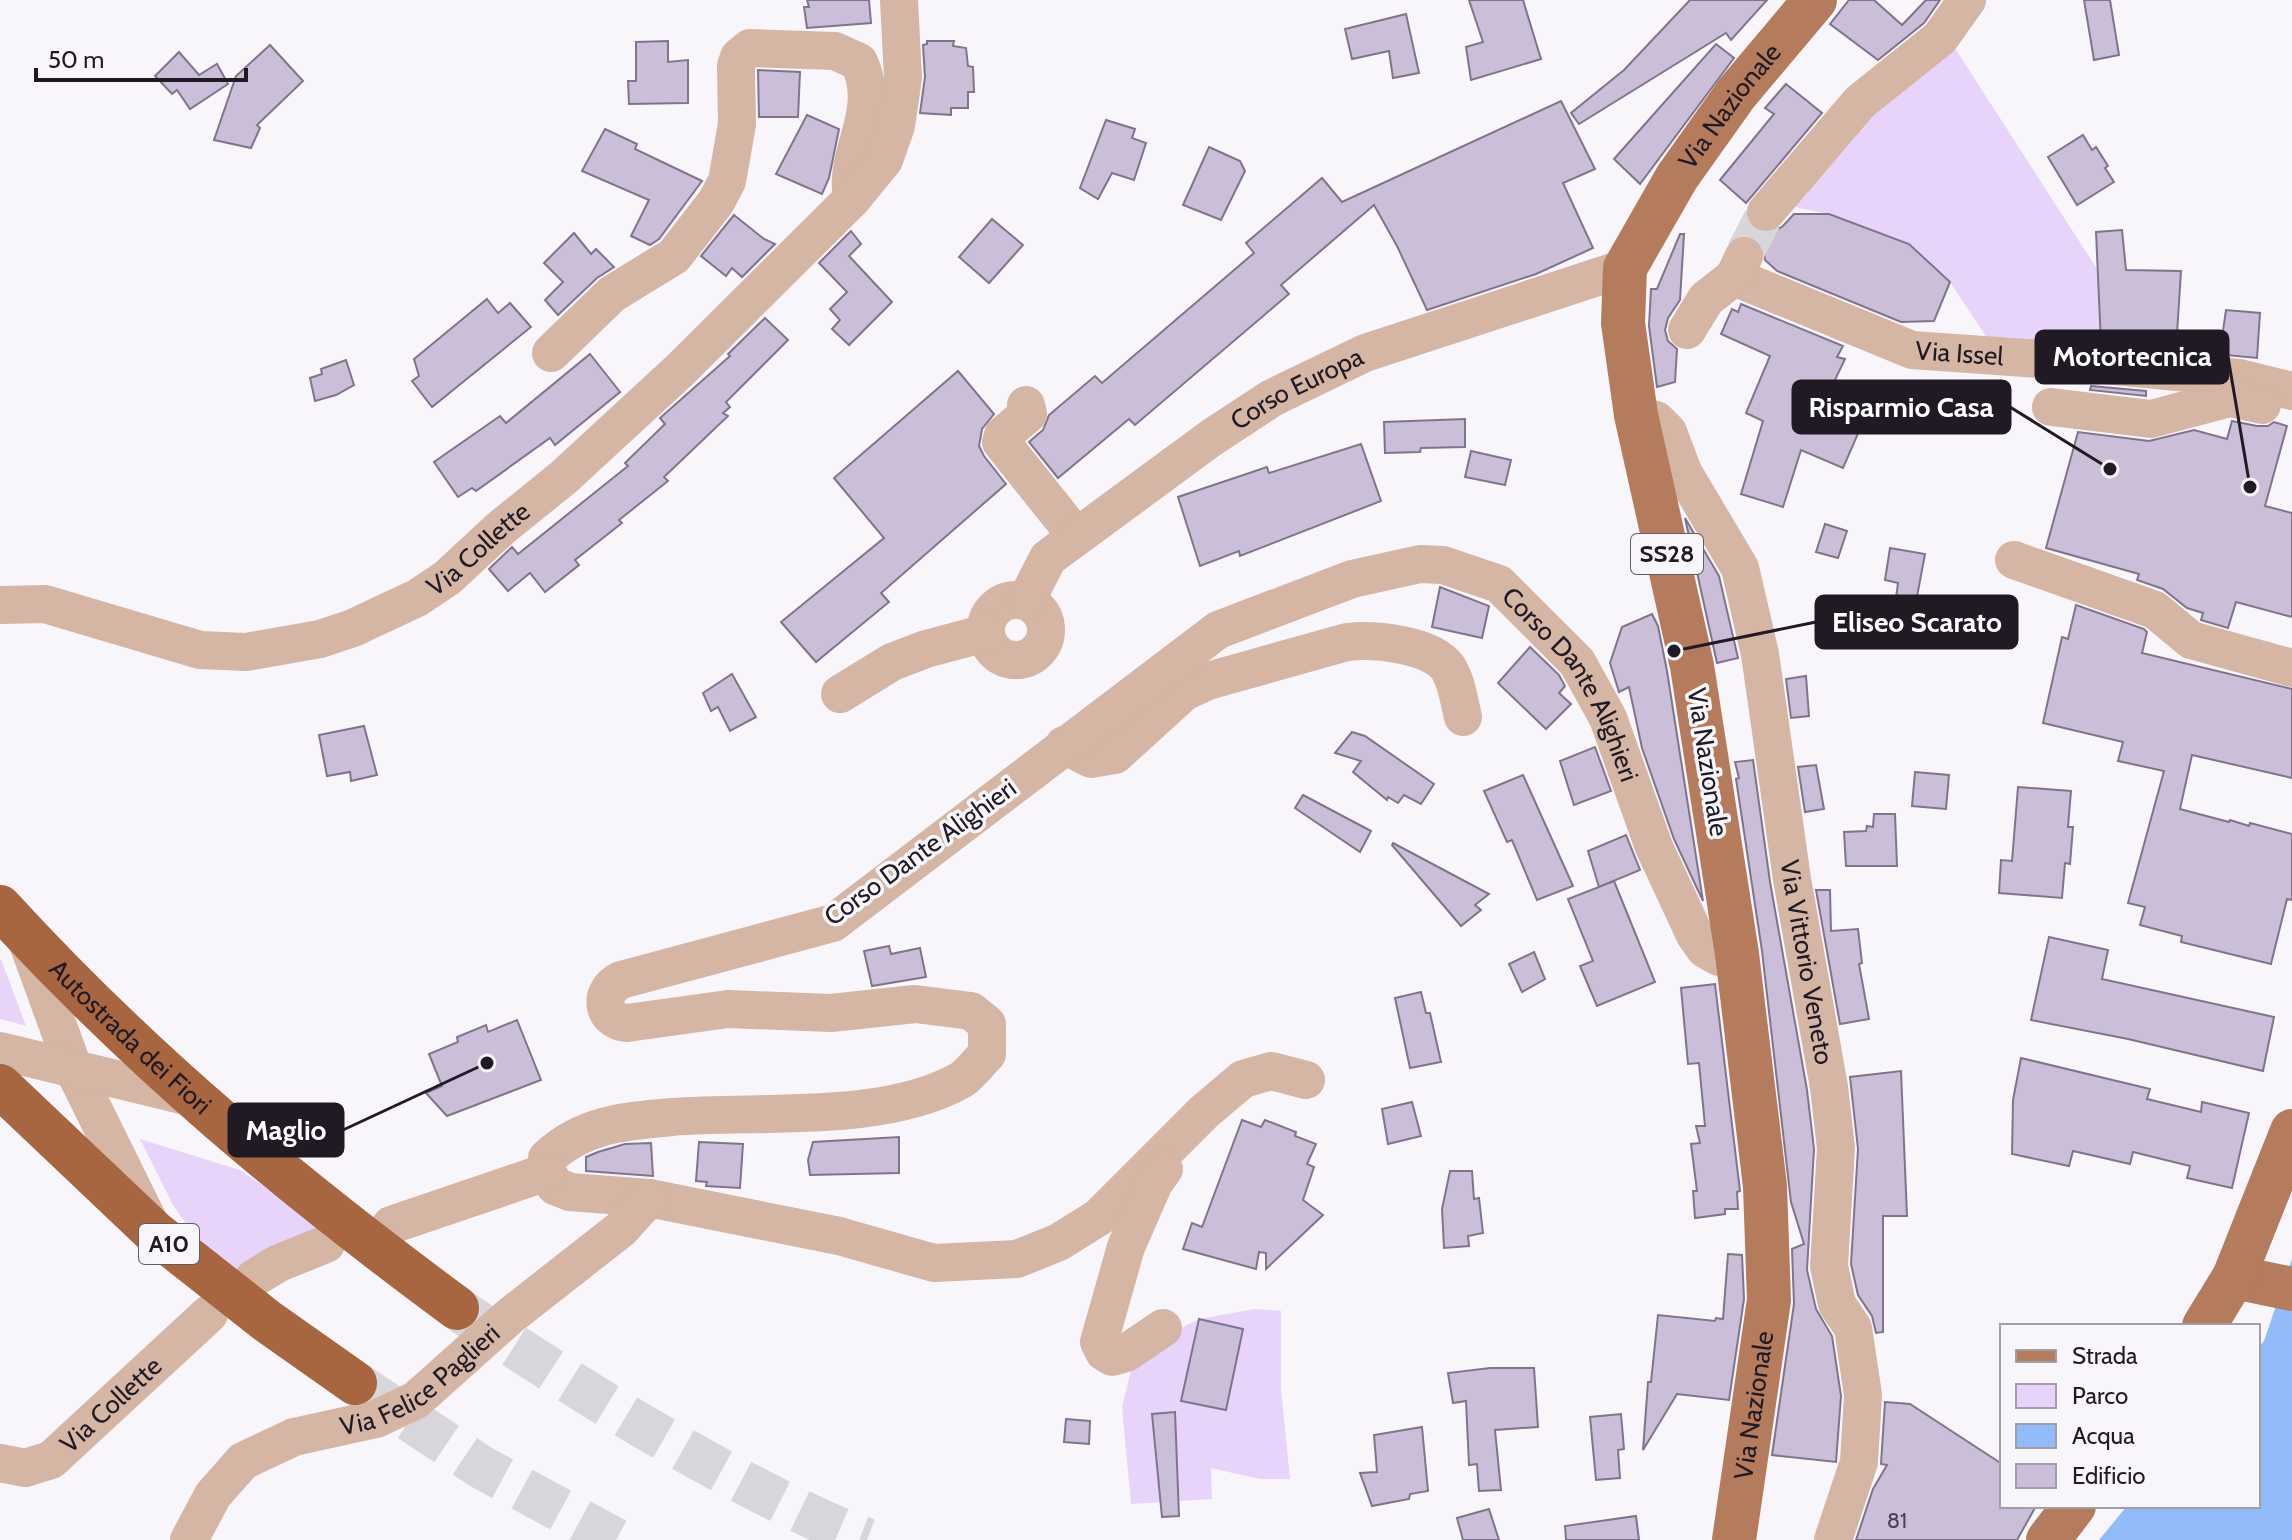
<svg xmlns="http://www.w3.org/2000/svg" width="2292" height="1540" font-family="Cabin,sans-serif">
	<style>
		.green { fill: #e8d3fa }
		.water { fill: #91bbf9 }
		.building { fill: #cbbed8; stroke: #80748c; stroke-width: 2 }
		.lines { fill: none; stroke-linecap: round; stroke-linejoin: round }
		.minor-tunnel { stroke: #d8d5db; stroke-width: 38; stroke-dasharray: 38 19; stroke-linecap: butt }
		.highway-tunnel { stroke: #d8d5db; stroke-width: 44; stroke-dasharray: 44 22; stroke-linecap: butt }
		.minor { stroke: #d5b5a3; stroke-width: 38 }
		.major { stroke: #b47b5c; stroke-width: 44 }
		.highway { stroke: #a76640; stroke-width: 44 }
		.labels { text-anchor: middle; stroke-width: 7; stroke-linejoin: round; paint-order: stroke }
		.number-label { font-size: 22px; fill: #4a4351 }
		.shield { fill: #f9f6fb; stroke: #605c64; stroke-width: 2 }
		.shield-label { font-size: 24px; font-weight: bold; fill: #1f1a24 }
		.street-label { font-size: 26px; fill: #1f1a24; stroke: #f9f6fb }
		.leader { fill: none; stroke: #1f1a24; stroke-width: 3 }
		.callout-dot { fill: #1f1a24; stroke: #f9f6fb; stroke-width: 3 }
		.callout { fill: #1f1a24; stroke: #1f1a24; stroke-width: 3 }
		.callout-label { font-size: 28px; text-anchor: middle; font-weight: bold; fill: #fff }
	</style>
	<rect width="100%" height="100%" fill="#f9f6fb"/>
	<g class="green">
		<path d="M 1951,42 L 2099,272 L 2102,359 L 1993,347 L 1950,282 L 1909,244 L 1829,214 L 1798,208 L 1788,199 L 1836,140 Z"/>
		<path d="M 0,959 L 2,962 L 26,1026 L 0,1019 Z"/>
		<path d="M 140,1139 L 240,1170 L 275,1194 L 317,1228 L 271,1247 L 234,1272 L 191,1231 L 173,1205 Z"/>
		<path d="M 1255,1309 L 1281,1311 L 1281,1389 L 1290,1479 L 1260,1479 L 1211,1468 L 1212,1499 L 1131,1504 L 1122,1407 L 1134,1359 L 1159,1339 L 1199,1319 Z"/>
	</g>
	<path class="water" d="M 2292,1259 L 2292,1540 L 2099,1540 L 2127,1506 L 2258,1506 L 2258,1348 L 2264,1341 Z"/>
	<g class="building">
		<path d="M 807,0 L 869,0 L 871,23 L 807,28 L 804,7 L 809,7 Z"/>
		<path d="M 1469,0 L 1523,0 L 1541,59 L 1471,80 L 1466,47 L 1483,42 Z"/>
		<path d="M 1690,0 L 1767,0 L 1731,40 L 1726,33 L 1579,124 L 1571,113 L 1624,70 Z"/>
		<path d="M 1849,0 L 1874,0 L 1902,25 L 1926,0 L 1940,0 L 1924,23 L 1878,60 L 1830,24 Z"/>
		<path d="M 2084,0 L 2110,0 L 2119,55 L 2094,60 Z"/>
		<path d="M 1406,14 L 1419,73 L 1393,78 L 1389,51 L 1352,59 L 1345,29 Z"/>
		<path d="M 668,41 L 668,62 L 688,60 L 688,103 L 629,104 L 628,81 L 636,81 L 636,42 Z"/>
		<path d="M 927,41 L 954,41 L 953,46 L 966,48 L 968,66 L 973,67 L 974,92 L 968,92 L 968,108 L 951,108 L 951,115 L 920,113 L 925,77 L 923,45 L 927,44 Z"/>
		<path d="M 1716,44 L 1734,58 L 1640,184 L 1614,159 Z"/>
		<path d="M 270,45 L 303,81 L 257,125 L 260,128 L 251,148 L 214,140 L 236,76 Z"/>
		<path d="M 179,52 L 199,75 L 217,64 L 228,84 L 190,109 L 177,90 L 172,94 L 155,76 Z"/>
		<path d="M 758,70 L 800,72 L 798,117 L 759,117 Z"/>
		<path d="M 1786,84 L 1822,113 L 1746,203 L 1720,180 L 1774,114 L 1765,108 Z"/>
		<path d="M 1561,101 L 1595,169 L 1563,183 L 1593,248 L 1536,274 L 1427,310 L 1397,246 L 1374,205 L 1281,285 L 1289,294 L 1135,425 L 1129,419 L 1058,478 L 1029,442 L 1043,430 L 1049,415 L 1095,376 L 1102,383 L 1254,253 L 1246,243 L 1322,178 L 1342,202 Z"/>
		<path d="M 807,115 L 839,129 L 829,178 L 822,194 L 776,174 Z"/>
		<path d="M 1106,120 L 1135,129 L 1132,138 L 1146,143 L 1134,180 L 1112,173 L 1098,199 L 1080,188 Z"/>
		<path d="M 605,129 L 637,144 L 635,149 L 702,181 L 659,239 L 650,245 L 631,236 L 649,200 L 582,171 Z"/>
		<path d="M 2083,135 L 2092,150 L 2096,147 L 2108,166 L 2105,168 L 2114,182 L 2077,205 L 2048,157 Z"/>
		<path d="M 1209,147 L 1240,161 L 1245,171 L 1221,220 L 1183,205 Z"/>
		<path d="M 1794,214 L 1829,214 L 1909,244 L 1950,282 L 1934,321 L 1901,322 L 1777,271 L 1765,260 L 1763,245 L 1767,233 L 1782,227 Z"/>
		<path d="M 734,215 L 764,239 L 775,244 L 742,277 L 732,268 L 726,276 L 701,256 Z"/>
		<path d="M 992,219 L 1023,245 L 989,283 L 959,257 Z"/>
		<path d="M 2122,230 L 2126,270 L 2181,271 L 2177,334 L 2222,338 L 2226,310 L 2260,313 L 2257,358 L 2101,343 L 2096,232 Z"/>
		<path d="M 851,231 L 861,244 L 849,256 L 892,302 L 849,345 L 832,329 L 840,320 L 830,309 L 847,292 L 819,263 Z"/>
		<path d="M 574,233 L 591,254 L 596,249 L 614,267 L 597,278 L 558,315 L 545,300 L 563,282 L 544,263 Z"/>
		<path d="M 1680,234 L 1684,234 L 1680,300 L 1668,318 L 1665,330 L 1668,341 L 1677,349 L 1675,382 L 1657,387 L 1649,326 L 1651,289 L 1657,289 Z"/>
		<path d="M 487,299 L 498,313 L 510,303 L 531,327 L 432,407 L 412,381 L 419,376 L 414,359 Z"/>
		<path d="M 1741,304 L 1843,346 L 1837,357 L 1845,359 L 1823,405 L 1863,422 L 1843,468 L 1801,450 L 1783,507 L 1741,494 L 1763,421 L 1746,413 L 1770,356 L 1721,334 L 1732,309 L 1738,312 Z"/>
		<path d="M 765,318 L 788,340 L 726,402 L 730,407 L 723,413 L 728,416 L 664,477 L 668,481 L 619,520 L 622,523 L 575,560 L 579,565 L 545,592 L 530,573 L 508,591 L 489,569 L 512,547 L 518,554 L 628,466 L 625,463 L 665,424 L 660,418 L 730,356 L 728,354 Z"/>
		<path d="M 590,354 L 620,392 L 555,445 L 550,438 L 476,491 L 472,488 L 458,497 L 434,462 L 500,416 L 506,423 Z"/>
		<path d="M 346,360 L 354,385 L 336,395 L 315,401 L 310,378 L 322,374 L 321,369 Z"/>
		<path d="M 958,371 L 994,414 L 982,429 L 979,446 L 984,456 L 1006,484 L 881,593 L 889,602 L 816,662 L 781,622 L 884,538 L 834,478 Z"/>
		<path d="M 2091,386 L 2146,391 L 2146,396 L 2090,390 Z"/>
		<path d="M 1465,419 L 1465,447 L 1421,448 L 1420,452 L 1385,453 L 1384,422 Z"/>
		<path d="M 2232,421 L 2257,426 L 2268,426 L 2274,422 L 2287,426 L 2265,506 L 2292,513 L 2292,617 L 2236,602 L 2228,628 L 2201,620 L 2203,613 L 2187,608 L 2163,589 L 2137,580 L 2139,574 L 2046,548 L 2078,432 L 2149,441 L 2194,430 L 2227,439 Z"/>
		<path d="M 1361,444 L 1381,501 L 1240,556 L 1239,551 L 1200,566 L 1178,497 L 1267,467 L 1269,473 Z"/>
		<path d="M 1471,451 L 1511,460 L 1505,485 L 1465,477 Z"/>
		<path d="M 1685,518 L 1719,576 L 1738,658 L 1717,663 Z"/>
		<path d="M 1825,524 L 1847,531 L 1838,558 L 1816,552 Z"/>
		<path d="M 1890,548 L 1925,554 L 1916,602 L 1896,598 L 1898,583 L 1885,580 Z"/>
		<path d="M 1440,587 L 1489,606 L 1482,638 L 1432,627 Z"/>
		<path d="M 2076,605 L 2144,629 L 2147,632 L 2142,653 L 2292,689 L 2292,778 L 2192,755 L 2180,809 L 2229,822 L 2230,820 L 2249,826 L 2250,823 L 2292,834 L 2292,900 L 2287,899 L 2271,964 L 2181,942 L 2182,936 L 2140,925 L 2145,907 L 2128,903 L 2164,771 L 2118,761 L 2123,742 L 2043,723 L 2062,637 L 2068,639 Z"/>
		<path d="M 1652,614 L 1658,626 L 1667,671 L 1703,901 L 1674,839 L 1642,748 L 1629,687 L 1619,692 L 1610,663 L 1622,627 Z"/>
		<path d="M 1530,647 L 1559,675 L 1565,686 L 1559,693 L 1571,704 L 1546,729 L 1498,683 Z"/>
		<path d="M 732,674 L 756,717 L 730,731 L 718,707 L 711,711 L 703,693 Z"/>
		<path d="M 1806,676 L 1809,716 L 1791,718 L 1786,679 Z"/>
		<path d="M 364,726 L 377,775 L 351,781 L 350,772 L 327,776 L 319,735 Z"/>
		<path d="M 1352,732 L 1365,736 L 1434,784 L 1421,804 L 1404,795 L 1398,803 L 1388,797 L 1387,800 L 1353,772 L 1361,761 L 1335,753 Z"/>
		<path d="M 1595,747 L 1611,791 L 1574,805 L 1560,761 Z"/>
		<path d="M 1753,760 L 1770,882 L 1807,1090 L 1814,1149 L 1807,1270 L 1816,1309 L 1832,1336 L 1841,1396 L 1836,1462 L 1772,1455 L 1794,1304 L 1792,1249 L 1804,1244 L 1791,1202 L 1762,951 L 1736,779 L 1739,778 L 1735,762 Z"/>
		<path d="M 1816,765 L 1824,809 L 1805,812 L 1798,767 Z"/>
		<path d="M 1915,772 L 1949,775 L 1946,809 L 1912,806 Z"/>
		<path d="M 1523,775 L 1573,886 L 1537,900 L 1512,840 L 1507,842 L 1484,791 Z"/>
		<path d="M 2018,787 L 2071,791 L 2068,827 L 2073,827 L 2070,864 L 2065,863 L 2062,898 L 1999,893 L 2001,860 L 2012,861 Z"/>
		<path d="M 1303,795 L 1371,831 L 1360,852 L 1295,808 Z"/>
		<path d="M 1874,814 L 1895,814 L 1897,866 L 1846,866 L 1844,832 L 1866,831 L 1867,826 L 1873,827 Z"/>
		<path d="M 1626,835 L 1640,870 L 1599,887 L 1588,851 Z"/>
		<path d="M 1393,843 L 1489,894 L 1475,905 L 1481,910 L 1461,926 L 1392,845 Z"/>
		<path d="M 1614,881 L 1655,982 L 1597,1006 L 1580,966 L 1593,961 L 1568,899 Z"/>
		<path d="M 1816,890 L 1830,890 L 1831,931 L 1858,929 L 1862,963 L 1859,964 L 1869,1019 L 1840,1024 Z"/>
		<path d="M 2049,937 L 2108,950 L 2102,979 L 2274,1017 L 2263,1071 L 2128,1039 L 2031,1020 Z"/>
		<path d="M 889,946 L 891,954 L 920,948 L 926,977 L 872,986 L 864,951 Z"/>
		<path d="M 1534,952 L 1545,979 L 1522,992 L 1509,964 Z"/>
		<path d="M 1715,984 L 1740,1191 L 1737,1192 L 1738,1209 L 1725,1209 L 1725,1214 L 1695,1218 L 1693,1191 L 1697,1191 L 1691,1144 L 1700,1143 L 1696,1126 L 1705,1126 L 1699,1063 L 1688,1064 L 1681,988 Z"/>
		<path d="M 1421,992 L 1426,1013 L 1430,1013 L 1441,1062 L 1410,1068 L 1395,998 Z"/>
		<path d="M 517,1020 L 541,1080 L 447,1116 L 426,1093 L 442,1086 L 429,1054 L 458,1042 L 457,1037 L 486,1025 L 488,1032 Z"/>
		<path d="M 2021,1058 L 2150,1089 L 2147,1099 L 2201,1112 L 2202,1102 L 2249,1113 L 2232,1188 L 2187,1178 L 2190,1166 L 2133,1152 L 2130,1164 L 2073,1151 L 2069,1166 L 2012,1154 L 2013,1100 Z"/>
		<path d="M 1901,1071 L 1907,1216 L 1883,1216 L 1883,1332 L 1876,1333 L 1872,1316 L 1858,1295 L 1851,1264 L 1858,1149 L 1850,1077 Z"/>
		<path d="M 1412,1102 L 1421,1136 L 1388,1144 L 1382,1109 Z"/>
		<path d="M 1242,1120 L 1261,1127 L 1265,1120 L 1296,1132 L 1295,1136 L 1316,1144 L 1307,1164 L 1314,1167 L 1303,1200 L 1323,1215 L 1266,1269 L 1266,1253 L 1259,1252 L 1256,1269 L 1183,1249 L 1192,1223 L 1202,1227 Z"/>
		<path d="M 899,1137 L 899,1173 L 810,1175 L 808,1160 L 813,1142 Z"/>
		<path d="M 699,1142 L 743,1144 L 740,1188 L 706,1186 L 707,1182 L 696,1181 Z"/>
		<path d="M 651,1143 L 653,1176 L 586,1171 L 586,1157 L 598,1152 L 625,1144 Z"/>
		<path d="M 1450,1171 L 1472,1171 L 1474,1199 L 1479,1198 L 1483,1233 L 1468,1236 L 1469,1246 L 1444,1248 L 1442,1209 Z"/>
		<path d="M 1728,1254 L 1742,1255 L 1744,1299 L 1729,1400 L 1677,1394 L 1643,1450 L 1648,1382 L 1651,1382 L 1658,1315 L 1715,1321 L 1716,1318 L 1723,1319 Z"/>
		<path d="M 1199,1319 L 1243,1329 L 1226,1410 L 1181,1401 Z"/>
		<path d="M 1490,1368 L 1534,1368 L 1538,1427 L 1495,1430 L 1501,1490 L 1479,1491 L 1477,1464 L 1469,1465 L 1466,1401 L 1453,1403 L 1448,1373 Z"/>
		<path d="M 1885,1402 L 1910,1404 L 2002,1464 L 2002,1506 L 2036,1506 L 2017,1540 L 1856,1540 L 1873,1489 L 1887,1465 L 1881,1464 Z"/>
		<path d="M 1175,1412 L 1179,1516 L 1162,1517 L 1152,1414 Z"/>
		<path d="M 1621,1414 L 1624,1449 L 1618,1450 L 1620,1478 L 1596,1480 L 1590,1417 Z"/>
		<path d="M 1066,1419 L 1090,1421 L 1089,1444 L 1064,1442 Z"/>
		<path d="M 1422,1427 L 1428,1491 L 1410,1494 L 1409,1499 L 1372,1506 L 1360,1473 L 1377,1472 L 1374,1435 Z"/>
		<path d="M 1489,1509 L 1499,1540 L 1463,1540 L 1457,1518 Z"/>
		<path d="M 1636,1516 L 1639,1540 L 1566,1540 L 1565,1526 Z"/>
	</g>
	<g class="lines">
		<path class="minor-tunnel" d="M 1745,253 L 1766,212"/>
		<g class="highway-tunnel">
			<path d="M 459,1310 C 549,1370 639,1427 735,1478 C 779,1501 821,1523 867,1540"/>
			<path d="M 355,1383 L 481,1467 L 616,1540"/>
		</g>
		<g class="minor">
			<path d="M 1766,212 L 1860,102 L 1940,38 L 1967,0"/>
			<path id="s1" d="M 1734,277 L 1912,350 L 2053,360 L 2239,378 L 2292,391"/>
			<path d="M 1687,330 L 1706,299 L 1734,277 L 1744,256"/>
			<path d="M 551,353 L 612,294 L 674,256 L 716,202 L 727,181 L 737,124 L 736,66 L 739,57 L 750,48 L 835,51 L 859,62 C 883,114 843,150 852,199"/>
			<path d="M 1026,405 L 1028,414 L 1003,435 L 1001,442 L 1076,536"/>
			<path d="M 2051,407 L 2151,419 L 2230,398 L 2262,405"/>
			<path id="s2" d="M 1636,415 L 1656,420 L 1668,432 L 1683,472 L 1740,568 L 1760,654 L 1792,879 L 1829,1087 L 1836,1148 L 1829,1266 L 1837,1304 L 1853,1328 L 1863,1395 L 1859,1462 L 1833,1540"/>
			<path d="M 2014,560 L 2155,610 L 2191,640 L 2292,668"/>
			<circle cx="1016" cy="630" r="30"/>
			<path id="s3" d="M 1026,601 L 1048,558 L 1211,438 L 1272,398 L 1365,353 L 1625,268"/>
			<path id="s4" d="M 0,605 L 45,604 L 200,650 L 246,652 L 320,639 L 353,628 L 417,598 L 447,578 L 501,528 L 564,477 L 680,370 L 852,199 L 884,160 L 896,126 L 903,78 L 899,0"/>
			<path d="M 840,694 L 892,662 L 926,649 L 986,633"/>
			<path d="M 1064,745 L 1091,759 L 1115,755 L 1184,692 L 1208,681 L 1347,642 C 1373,639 1432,644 1448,668 C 1457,682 1459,701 1463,717"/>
			<path d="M 26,938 L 74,1070 L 149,1222"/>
			<path d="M 0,1051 L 190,1097"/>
			<path id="s5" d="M 1306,1080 L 1271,1071 L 1243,1079 L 1204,1112 L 1099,1217 L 1059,1242 L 1017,1259 L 934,1263 L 839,1236 L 649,1198 L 570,1192 L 555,1186 L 547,1172 L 547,1158 C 583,1124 625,1121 672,1117 C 759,1110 883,1124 961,1080 C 970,1074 979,1062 987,1054 L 987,1024 L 971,1011 L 915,1004 L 831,1013 L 728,1009 L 627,1023 C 601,1021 598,991 621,980 L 833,923 L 1218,630 L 1352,579 L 1420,564 L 1443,565 L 1499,584 L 1577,662 L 1608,718 L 1654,847 L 1695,935 L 1705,949 L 1719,957 L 1737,954"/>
			<path d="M 391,1225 L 547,1172"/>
			<path d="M 254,1278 L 279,1263 L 326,1244"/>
			<path d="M 1163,1328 L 1126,1353 L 1112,1357 L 1104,1352 L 1099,1342 L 1126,1247 L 1154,1183 L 1164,1169"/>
			<path id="s6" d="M 0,1463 L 25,1468 L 51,1460 L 209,1314"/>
			<path id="s7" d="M 189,1540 L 213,1495 L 243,1461 L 294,1437 L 376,1419 L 416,1400 L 510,1316 L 621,1229 L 649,1198"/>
		</g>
		<g class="major">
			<path d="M 2234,1277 L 2292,1289"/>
			<path d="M 2204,1326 L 2234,1277 L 2292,1131"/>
			<path id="s8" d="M 1734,1540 L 1769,1300 L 1765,1186 L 1737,954 L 1692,666 L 1636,415 L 1623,323 L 1625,268 L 1677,177 L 1736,94 L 1815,0"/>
			<path d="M 2048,1540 L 2074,1506"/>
		</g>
		<g class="highway">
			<path id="s9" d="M 0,907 C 140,1060 290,1185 457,1308"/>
			<path d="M 0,1086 L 154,1232 L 267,1321 L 355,1383"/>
		</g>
	</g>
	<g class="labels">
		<g class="number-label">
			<text x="1897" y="1528">81</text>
		</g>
		<g class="shield">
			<rect x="1631" y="534" width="72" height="40" rx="6"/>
			<rect x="139" y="1224" width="60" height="40" rx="6"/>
		</g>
		<g class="shield-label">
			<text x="1667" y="562">SS28</text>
			<text x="169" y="1252">A10</text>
		</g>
		<g class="street-label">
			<text dy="9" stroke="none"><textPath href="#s8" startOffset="1480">Via Nazionale</textPath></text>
			<text dy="9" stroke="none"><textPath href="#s1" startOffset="240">Via Issel</textPath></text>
			<text dy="9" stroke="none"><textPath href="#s3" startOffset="350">Corso Europa</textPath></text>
			<text dy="9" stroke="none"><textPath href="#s4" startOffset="512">Via Collette</textPath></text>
			<text dy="9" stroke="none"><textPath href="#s5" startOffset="2906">Corso Dante Alighieri</textPath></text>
			<text transform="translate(1708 762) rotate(81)" y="9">Via Nazionale</text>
			<text transform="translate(920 852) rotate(-36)" y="9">Corso Dante Alighieri</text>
			<text dy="9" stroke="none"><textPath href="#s2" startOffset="592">Via Vittorio Veneto</textPath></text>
			<text dy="9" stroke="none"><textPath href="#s9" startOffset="184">Autostrada dei Fiori</textPath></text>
			<text dy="9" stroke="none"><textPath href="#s7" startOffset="294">Via Felice Paglieri</textPath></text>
			<text dy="9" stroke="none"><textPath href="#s6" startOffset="134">Via Collette</textPath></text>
			<text dy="9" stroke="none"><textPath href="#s8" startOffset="136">Via Nazionale</textPath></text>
		</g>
	</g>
	<path class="leader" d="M2250 487L2228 357M2110 469L2010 407M1674 651L1816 622M487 1063L343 1130"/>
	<g class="callout-dot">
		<circle cx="2250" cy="487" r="8"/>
		<circle cx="2110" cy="469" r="8"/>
		<circle cx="1674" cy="651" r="8"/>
		<circle cx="487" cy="1063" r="8"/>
	</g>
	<g class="callout">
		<rect x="2036" y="331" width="192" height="52" rx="8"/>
		<rect x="1793" y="381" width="217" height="52" rx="8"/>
		<rect x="1816" y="596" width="201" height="52" rx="8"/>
		<rect x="229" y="1104" width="114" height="52" rx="8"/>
	</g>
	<g class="callout-label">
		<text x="2132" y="366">Motortecnica</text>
		<text x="1901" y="417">Risparmio Casa</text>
		<text x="1917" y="632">Eliseo Scarato</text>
		<text x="286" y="1140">Maglio</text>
	</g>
	<rect x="2000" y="1324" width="260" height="184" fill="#f9f6fb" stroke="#a29ea5" stroke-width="2"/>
	<rect x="2016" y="1350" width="40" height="12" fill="#b47b5c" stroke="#a29ea5" stroke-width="2"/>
	<text x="2072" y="1364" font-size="24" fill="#1f1a24">Strada</text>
	<rect x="2016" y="1384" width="40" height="24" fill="#e8d3fa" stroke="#a29ea5" stroke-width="2"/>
	<text x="2072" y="1404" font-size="24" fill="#1f1a24">Parco</text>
	<rect x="2016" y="1424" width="40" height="24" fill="#91bbf9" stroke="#a29ea5" stroke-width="2"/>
	<text x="2072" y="1444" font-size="24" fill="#1f1a24">Acqua</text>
	<rect x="2016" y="1464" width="40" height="24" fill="#cbbed8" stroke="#a29ea5" stroke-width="2"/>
	<text x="2072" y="1484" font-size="24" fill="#1f1a24">Edificio</text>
	<path d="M36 68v12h210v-12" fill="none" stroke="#1f1a24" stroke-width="4"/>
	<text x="48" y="68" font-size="24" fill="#1f1a24" stroke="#f9f6fb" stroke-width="6" paint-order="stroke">50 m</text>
</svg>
